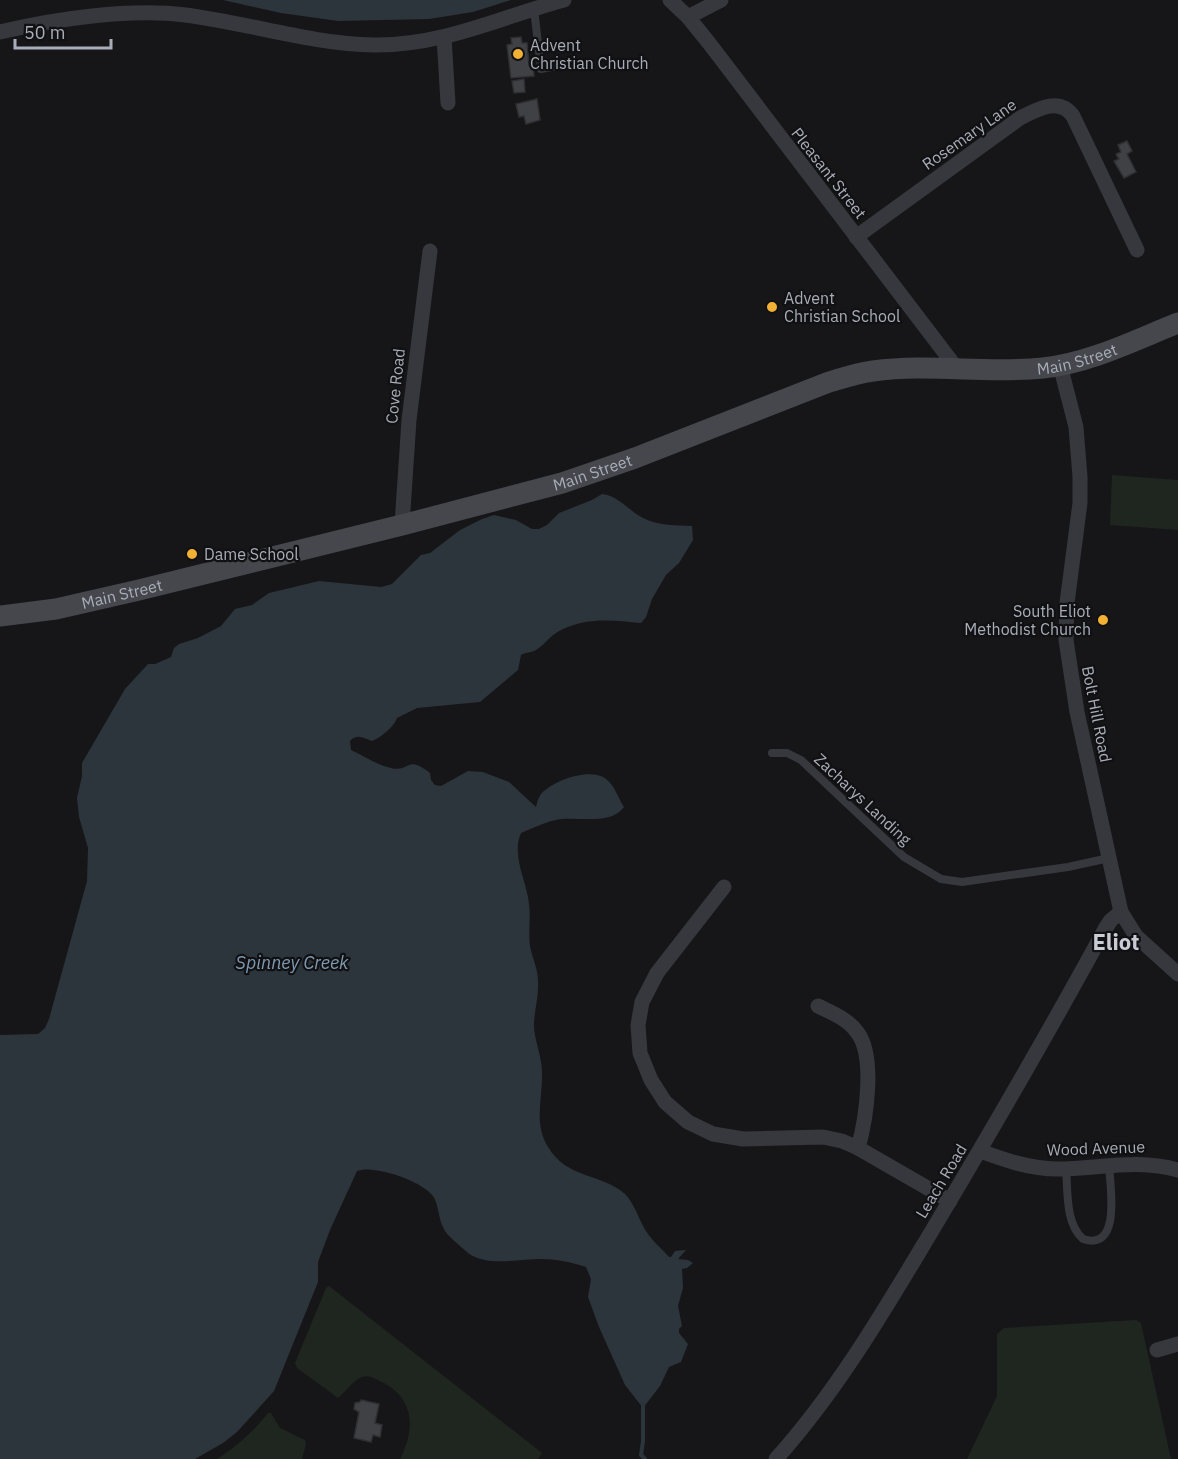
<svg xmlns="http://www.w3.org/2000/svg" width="1178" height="1459" font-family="'IBM Plex Sans',sans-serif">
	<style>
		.green { fill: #1e261f }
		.water { fill: #2c353c }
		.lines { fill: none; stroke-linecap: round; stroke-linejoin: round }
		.stream { stroke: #2c353c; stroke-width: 4 }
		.building { fill: #404145; stroke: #303034; stroke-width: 1.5 }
		.lane { stroke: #37383d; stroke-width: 8 }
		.street { stroke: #37383d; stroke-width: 15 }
		.secondary { stroke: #45474d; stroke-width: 21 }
		.poi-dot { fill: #f2b134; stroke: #111113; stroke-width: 2 }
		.labels { text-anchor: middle; stroke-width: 4.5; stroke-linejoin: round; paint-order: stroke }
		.poi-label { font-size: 16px; fill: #a8adb8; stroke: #111113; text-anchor: start }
		.street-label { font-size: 16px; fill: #a8adb8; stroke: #111113 }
		.water-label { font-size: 18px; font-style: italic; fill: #7f9bb3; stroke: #111113 }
		.district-label { font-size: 22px; font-weight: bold; fill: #c9ccd4; stroke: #111113 }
	</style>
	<rect width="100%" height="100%" fill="#161618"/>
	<g class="green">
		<path d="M 1112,475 L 1178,480 L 1178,530 L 1110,525 Z"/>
		<path d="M 329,1286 L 542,1453 L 538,1459 L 400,1459 C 415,1430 415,1400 384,1383 C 377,1380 370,1374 362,1377 C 353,1380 346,1392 338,1398 L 297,1368 L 295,1363 L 326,1288 Z"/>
		<path d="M 1136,1320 L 1141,1323 L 1171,1459 L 967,1459 L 997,1396 L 997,1334 L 1004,1328 Z"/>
		<path d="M 268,1413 L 271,1413 L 280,1428 L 305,1440 L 306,1444 L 302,1459 L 217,1459 C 237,1446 253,1432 268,1413 Z"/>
	</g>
	<g class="water">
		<path d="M 223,0 L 511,0 L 473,12 L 429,19 L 338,21 L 281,13 Z"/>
		<path d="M 602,494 C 619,496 629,511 643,518 C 658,526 676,525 692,526 L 693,540 L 679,563 L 666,575 L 652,599 L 646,617 L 641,623 C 613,620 587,617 561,630 C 550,635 543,647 534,651 C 530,653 526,652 521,655 L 518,670 L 480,702 L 417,708 L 397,718 C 394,727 380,738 372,741 C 364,738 357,733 350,741 L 351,750 C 362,755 379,766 391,768 C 411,773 405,754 430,773 L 431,780 L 435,785 L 441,786 L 468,771 L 483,772 L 509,782 L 536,807 C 537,803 538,798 541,794 C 554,780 590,767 606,779 C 615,786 618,798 624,807 C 611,825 580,817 561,819 C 547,821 533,828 521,833 C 511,856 527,881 529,904 C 531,918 528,933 530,946 C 532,957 538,969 538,981 C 539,995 535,1008 534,1022 C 533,1038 542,1055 542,1072 C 543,1099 533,1122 548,1147 C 567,1179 601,1173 625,1194 C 633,1202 638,1216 643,1226 C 650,1239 660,1247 669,1257 L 671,1257 L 675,1251 L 686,1250 L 678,1259 L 688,1260 L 693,1263 L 687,1268 L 682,1269 L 683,1288 L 678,1306 L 682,1326 L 679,1329 L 679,1333 L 688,1344 L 681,1362 L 669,1367 L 660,1386 L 643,1408 L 625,1385 L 599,1327 L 588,1297 L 591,1279 L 586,1267 C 571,1262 556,1259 541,1259 C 519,1259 487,1267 468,1253 C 461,1246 446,1236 443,1227 C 438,1217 439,1205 433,1196 C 422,1181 374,1164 357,1171 L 330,1230 L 318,1262 L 318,1282 L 274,1391 L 237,1432 L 223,1443 L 195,1459 L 0,1459 L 0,1035 L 38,1034 L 45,1028 L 49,1019 L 87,881 L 88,848 L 79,817 L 77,798 L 82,776 L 82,763 L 125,689 L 148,664 L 155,664 L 171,657 L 174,648 L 179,644 L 198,638 L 221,626 L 235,609 L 252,605 L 269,593 L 319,581 L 381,587 L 392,584 L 421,555 L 430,553 L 460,530 L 482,519 L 494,515 L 516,520 L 532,529 L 539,529 L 547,525 L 559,513 L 592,500 Z"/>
	</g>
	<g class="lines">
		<path class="stream" d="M 643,1405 L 643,1441 L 641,1455 L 645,1459"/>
	</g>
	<g class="building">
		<path d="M 521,37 L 522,43 L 527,43 L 529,65 L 533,64 L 534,76 L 511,78 L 507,45 L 512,44 L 511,38 Z"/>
		<path d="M 524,79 L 525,92 L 514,93 L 512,81 Z"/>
		<path d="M 537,99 L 540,120 L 526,124 L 524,116 L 519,117 L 516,104 Z"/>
		<path d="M 1127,141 L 1132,151 L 1127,154 L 1136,172 L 1124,178 L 1114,161 L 1119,159 L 1116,154 L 1121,152 L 1118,145 Z"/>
		<path d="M 361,1400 L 379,1404 L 375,1423 L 382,1425 L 380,1437 L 373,1435 L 371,1442 L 354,1438 L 359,1412 L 354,1409 L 355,1403 L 360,1402 Z"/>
	</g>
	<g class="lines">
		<g class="lane">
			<path d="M 534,9 L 541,69 L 557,66"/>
			<path d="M 772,753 L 787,753 L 801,760 L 904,857 L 941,879 L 962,882 L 1068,867 L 1109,858"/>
			<path d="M 1066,1169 C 1068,1191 1065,1223 1083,1239 C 1122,1252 1110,1185 1109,1165"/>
		</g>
		<g class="street">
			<path d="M 670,0 L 688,17 L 709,43 L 958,370"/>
			<path d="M 688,17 L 721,0"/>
			<path d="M 0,32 C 55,19 129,8 185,15 C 249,23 311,44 374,45 C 442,46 501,17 564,0"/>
			<path d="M 444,37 L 448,103"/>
			<path d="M 856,237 L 1020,118 C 1036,110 1059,96 1073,116 L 1137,250"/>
			<path d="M 1060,365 L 1076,427 L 1080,477 L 1080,503 L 1067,603 L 1066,640 L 1077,712 L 1121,912 L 1136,936 L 1178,974"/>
			<path d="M 402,525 L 409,420 L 430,251"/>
			<path d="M 724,887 L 657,973 L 642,1002 L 638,1025 L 640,1053 L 651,1080 L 665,1102 L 688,1122 L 713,1134 L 743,1139 L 823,1137 L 842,1141 L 858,1148 L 950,1201"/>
			<path d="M 818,1006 C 832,1013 848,1019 857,1032 C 876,1056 866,1120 858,1148"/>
			<path d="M 980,1151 C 1005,1160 1030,1169 1057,1169 C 1098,1169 1137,1158 1178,1170"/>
			<path d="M 1157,1350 L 1178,1344"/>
			<path d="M 776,1459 C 838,1390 885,1309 933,1229 C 992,1130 1050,1030 1105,929 L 1111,920 L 1121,912"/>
		</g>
		<path class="secondary" id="s1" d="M 0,616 L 56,609 L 139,590 L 402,525 L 562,483 L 635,458 L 829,382 C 843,378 858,373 873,371 C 929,363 987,374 1043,368 C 1090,363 1135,340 1178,323"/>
	</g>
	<g class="poi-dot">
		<circle cx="518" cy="54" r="6"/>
		<circle cx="772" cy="307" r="6"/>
		<circle cx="192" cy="554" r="6"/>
		<circle cx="1103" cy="620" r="6"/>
	</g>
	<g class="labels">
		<g class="poi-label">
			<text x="530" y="51">Advent<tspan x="530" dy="18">Christian Church</tspan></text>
			<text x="784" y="304">Advent<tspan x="784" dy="18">Christian School</tspan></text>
			<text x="204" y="560">Dame School</text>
			<text x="1091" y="617" text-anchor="end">South Eliot<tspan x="1091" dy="18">Methodist Church</tspan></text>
		</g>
		<g class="street-label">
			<text transform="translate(969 134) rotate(-35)" y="6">Rosemary Lane</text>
			<text transform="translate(829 173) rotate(52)" y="6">Pleasant Street</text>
			<text dy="6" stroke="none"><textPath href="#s1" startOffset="1114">Main Street</textPath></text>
			<text transform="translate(395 386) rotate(-84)" y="6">Cove Road</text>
			<text dy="6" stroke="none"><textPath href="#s1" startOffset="610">Main Street</textPath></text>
			<text dy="6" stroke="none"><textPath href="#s1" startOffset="124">Main Street</textPath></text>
			<text transform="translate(1097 714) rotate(79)" y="6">Bolt Hill Road</text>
			<text transform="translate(863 799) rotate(43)" y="6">Zacharys Landing</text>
			<text transform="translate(1096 1148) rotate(-2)" y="6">Wood Avenue</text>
			<text transform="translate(941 1181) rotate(-59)" y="6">Leach Road</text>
		</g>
		<g class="water-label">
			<text x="292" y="969">Spinney Creek</text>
		</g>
		<g class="district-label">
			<text x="1116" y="950">Eliot</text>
		</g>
	</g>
	<path d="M15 39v9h96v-9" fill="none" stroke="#a8adb8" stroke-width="3"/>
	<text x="24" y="39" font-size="18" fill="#a8adb8" stroke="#111113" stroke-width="4.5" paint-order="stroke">50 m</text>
</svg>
